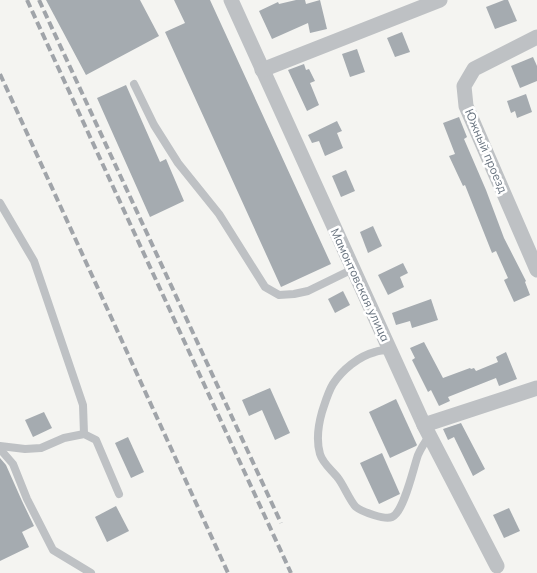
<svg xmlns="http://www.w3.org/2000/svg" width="537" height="573" font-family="Mulish,sans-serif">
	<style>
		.building { fill: #a5abb0 }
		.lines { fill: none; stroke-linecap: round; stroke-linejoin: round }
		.service { stroke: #bec1c4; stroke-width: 8 }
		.minor { stroke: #bec1c4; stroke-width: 15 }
		.rail { stroke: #a0a4a9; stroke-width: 4; stroke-dasharray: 8 4; stroke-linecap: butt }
		.labels { text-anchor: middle; stroke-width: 5; stroke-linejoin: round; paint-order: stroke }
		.street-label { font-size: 12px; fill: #67727e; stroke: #fff }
	</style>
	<rect width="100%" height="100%" fill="#f4f4f1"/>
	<g class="building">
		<path d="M 46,0 L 140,0 L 159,36 L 86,75 Z"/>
		<path d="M 174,0 L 210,0 L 331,264 L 281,287 L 165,32 L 185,23 Z"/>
		<path d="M 296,0 L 305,0 L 306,4 L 320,0 L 327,29 L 310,33 L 308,23 L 272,39 L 259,11 L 278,2 L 279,4 Z"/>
		<path d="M 504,0 L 508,0 L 517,21 L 495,29 L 486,7 Z"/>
		<path d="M 402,32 L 410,52 L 395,57 L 387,38 Z"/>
		<path d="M 357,49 L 365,72 L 350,77 L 342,54 Z"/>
		<path d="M 533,57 L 537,66 L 537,81 L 520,88 L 511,66 Z"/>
		<path d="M 304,64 L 306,70 L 309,69 L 315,81 L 310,83 L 319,105 L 307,111 L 288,70 Z"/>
		<path d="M 126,85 L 160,162 L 166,159 L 184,201 L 150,217 L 97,98 Z"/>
		<path d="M 526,94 L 532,112 L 517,118 L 515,111 L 511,113 L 507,101 Z"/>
		<path d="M 459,117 L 467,137 L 464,139 L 486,190 L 504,238 L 526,281 L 525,282 L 530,295 L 514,302 L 504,280 L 508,278 L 496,251 L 492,253 L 465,185 L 463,186 L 449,156 L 455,154 L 443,123 Z"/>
		<path d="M 337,121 L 342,131 L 337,133 L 343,148 L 325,156 L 319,141 L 312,143 L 308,135 Z"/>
		<path d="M 346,170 L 355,191 L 341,197 L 332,176 Z"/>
		<path d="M 373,226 L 382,246 L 368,253 L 360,232 Z"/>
		<path d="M 403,263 L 408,273 L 400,277 L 404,287 L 388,295 L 378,275 Z"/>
		<path d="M 343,291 L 350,305 L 335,313 L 328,299 Z"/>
		<path d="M 431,299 L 438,320 L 412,328 L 410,321 L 396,325 L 392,313 Z"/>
		<path d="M 424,342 L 443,378 L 470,368 L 471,369 L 474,368 L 476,371 L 498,362 L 496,357 L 506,352 L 517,379 L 499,386 L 496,378 L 448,397 L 450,401 L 439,406 L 431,390 L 428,392 L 412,360 L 415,358 L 410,348 Z"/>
		<path d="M 270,388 L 290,433 L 275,440 L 262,410 L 249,416 L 242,400 Z"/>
		<path d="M 396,399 L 417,445 L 416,446 L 390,458 L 369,412 Z"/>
		<path d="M 44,412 L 52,428 L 33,437 L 25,420 Z"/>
		<path d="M 461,423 L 485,469 L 473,476 L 454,437 L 448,440 L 443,429 Z"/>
		<path d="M 128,437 L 144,472 L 131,478 L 115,443 Z"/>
		<path d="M 382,453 L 400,494 L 379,504 L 360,463 Z"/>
		<path d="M 0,458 L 6,465 L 22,501 L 34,526 L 22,532 L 29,547 L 0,561 Z"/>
		<path d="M 116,506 L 129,531 L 107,542 L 95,517 Z"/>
		<path d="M 509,508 L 520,531 L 504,538 L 493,515 Z"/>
	</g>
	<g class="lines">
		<g class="service">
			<path d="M 134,84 L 154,125 L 178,163 L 219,214 L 265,287 L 279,295 L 294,294 L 308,291 L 353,269"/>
			<path d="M 0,203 L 34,261 L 83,405 L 84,434"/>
			<path d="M 390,350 C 385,350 380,350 375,352 C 359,356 342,370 333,384 C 328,392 325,403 322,412 C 318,426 316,440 320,454 C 323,464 332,470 338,478 C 343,484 351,503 356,507 C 362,512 385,520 392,517 C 404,512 413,469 418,455 C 421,448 425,442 430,435"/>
			<path d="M 0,446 L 25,449 L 41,448 L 64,438 L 84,434 L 96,440 L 119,494"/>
			<path d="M 0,449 L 13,464 L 27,499 L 53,550 L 91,573"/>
		</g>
		<g class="minor">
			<path d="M 231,0 L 424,425 L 497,566"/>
			<path d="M 537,37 L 474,69 L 464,86 L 466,106 L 537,270"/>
			<path d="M 262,70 L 440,0"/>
			<path d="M 424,425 L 537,388"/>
		</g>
		<g class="rail">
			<path d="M 27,0 L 291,573"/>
			<path d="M 39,0 L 281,523"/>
			<path d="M 0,74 L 228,573"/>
		</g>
	</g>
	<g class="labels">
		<g class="street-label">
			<text transform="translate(486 151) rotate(67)" y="4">Южный проезд</text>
			<text transform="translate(360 285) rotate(65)" y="4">Мамонтовская улица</text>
		</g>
	</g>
</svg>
